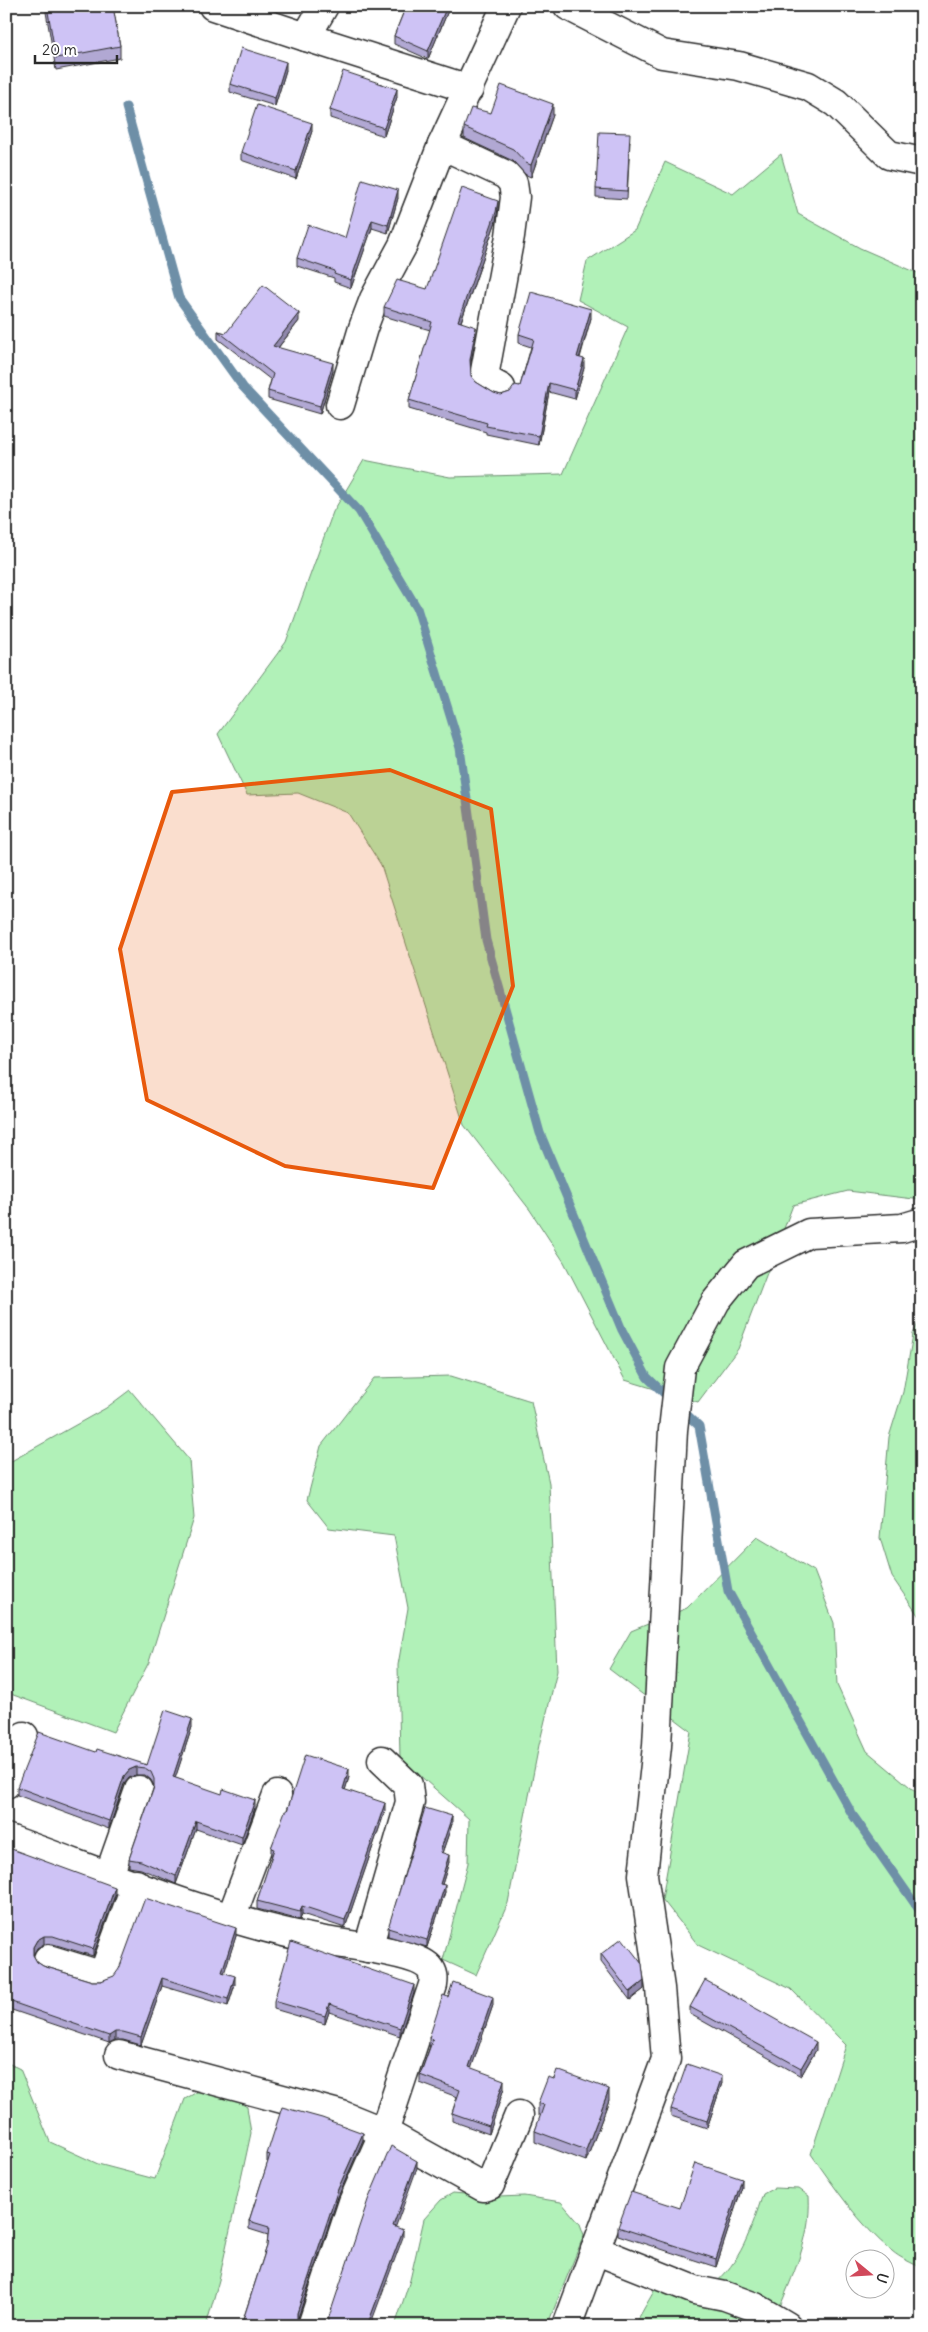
<svg xmlns="http://www.w3.org/2000/svg" width="928" height="2332" font-family="Delius,sans-serif">
	<style>
		.green { fill: #b1f1b8; stroke: #6e8e72 }
		.lines { fill: none; stroke-linecap: round; stroke-linejoin: round }
		.stream { stroke: #6e8fa7; stroke-width: 9 }
		.minor-casing { stroke: #2b2b2b; stroke-width: 31 }
		.minor { stroke: #fff; stroke-width: 28 }
		.wall { fill: #b1a8d3; stroke: #2b2b2b }
		.shaded-wall { fill: #9088ac; stroke: #2b2b2b }
		.building { fill: #cec3f5; stroke: #2b2b2b }
		.marked { fill: #e8590c; fill-opacity: 0.2; stroke: #e8590c; stroke-width: 4; stroke-linejoin: round }
	</style>
	<rect width="100%" height="100%" fill="#fff"/>
	<filter id="ink" filterUnits="userSpaceOnUse"><feTurbulence type="fractalNoise" baseFrequency=".02" numOctaves="2"/><feDisplacementMap in="SourceGraphic" scale="10" xChannelSelector="R" yChannelSelector="G"/><feConvolveMatrix kernelMatrix="1 2 1 2 8 2 1 2 1" color-interpolation-filters="sRGB"/></filter>
	<g filter="url(#ink)">
		<g class="green">
			<path d="M 781,154 L 798,214 L 860,248 L 922,275 L 922,1200 L 848,1191 L 793,1205 L 738,1349 L 698,1402 L 625,1380 L 564,1262 L 530,1210 L 464,1125 L 381,865 L 348,813 L 298,793 L 247,795 L 218,734 L 286,642 L 333,512 L 364,460 L 450,477 L 563,474 L 628,327 L 578,300 L 587,261 L 635,230 L 665,162 L 733,194 Z"/>
			<path d="M 922,1315 L 922,1621 L 892,1577 L 880,1538 L 889,1437 L 903,1392 L 913,1334 Z"/>
			<path d="M 451,1376 L 531,1401 L 549,1483 L 557,1671 L 539,1745 L 508,1903 L 476,1975 L 443,1960 L 468,1863 L 469,1819 L 400,1758 L 398,1665 L 408,1608 L 394,1536 L 329,1528 L 307,1500 L 321,1446 L 374,1378 Z"/>
			<path d="M 130,1390 L 189,1460 L 194,1518 L 149,1662 L 113,1732 L 8,1693 L 6,1464 L 106,1408 Z"/>
			<path d="M 757,1537 L 814,1571 L 834,1623 L 837,1685 L 867,1751 L 922,1797 L 922,2268 C 912,2263 900,2258 892,2251 C 860,2226 834,2186 811,2154 L 846,2045 L 791,1989 L 698,1945 L 662,1899 L 691,1731 L 609,1669 L 631,1631 L 687,1608 Z"/>
			<path d="M 6,2062 L 20,2069 L 50,2142 L 98,2164 L 155,2179 L 185,2099 L 202,2089 L 226,2094 L 247,2107 L 251,2133 L 219,2280 L 206,2326 L 6,2326 Z"/>
			<path d="M 774,2188 L 799,2189 L 809,2196 C 812,2241 788,2285 772,2326 L 634,2326 L 661,2279 L 712,2286 C 741,2262 751,2230 763,2194 Z"/>
			<path d="M 453,2193 L 499,2197 L 524,2196 L 561,2202 L 580,2224 L 584,2235 L 547,2326 L 511,2326 L 495,2318 L 487,2326 L 395,2326 L 410,2280 L 424,2219 L 441,2200 Z"/>
		</g>
		<g class="lines">
			<g class="stream">
				<path d="M 126,107 L 179,298 L 243,387 L 359,511 L 417,608 L 460,748 L 486,940 L 540,1133 L 622,1330 L 647,1377 L 671,1400"/>
				<path d="M 681,1409 L 699,1426 L 728,1591 L 852,1814 L 922,1914"/>
			</g>
			<g class="minor-casing">
				<g id="minor">
					<path d="M 213,6 L 306,37 L 324,6"/>
					<path d="M 568,6 L 662,54 L 739,66 L 808,86 L 836,103 L 889,155 L 922,162"/>
					<path d="M 306,37 L 469,89"/>
					<path d="M 442,145 L 506,175 L 513,183 L 515,197 L 510,236 L 485,371 L 488,381 L 501,388"/>
					<path d="M 340,405 L 363,328 L 374,299 L 403,245 L 442,145 L 506,6"/>
					<path d="M 6,1784 L 24,1736"/>
					<path d="M 6,1838 C 107,1874 214,1920 320,1940 C 343,1945 414,1951 429,1967 C 434,1973 434,1978 433,1985 L 384,2132 L 353,2202 L 312,2326"/>
					<path d="M 109,1875 L 139,1790"/>
					<path d="M 231,1918 L 277,1795"/>
					<path d="M 368,1948 L 410,1802 L 408,1785 L 382,1760"/>
					<path d="M 48,1959 L 97,1974 L 104,1972 L 136,1884"/>
					<path d="M 119,2055 L 342,2115 L 384,2132 L 483,2187 L 490,2185 L 519,2115"/>
					<path d="M 595,2250 L 695,2290 L 725,2296 L 755,2307 L 787,2326"/>
					<path d="M 567,2326 L 666,2059 L 660,1988 L 643,1875 L 657,1746 L 673,1430 L 680,1368 L 716,1301 L 746,1264 L 809,1233 L 902,1228 L 922,1222"/>
				</g>
			</g>
			<use href="#minor" class="minor"/>
		</g>
		<g class="wall">
			<path d="M 46,6 L 113,6 L 120,46 L 120,58 L 56,70 L 46,12 Z"/>
			<path d="M 406,6 L 450,6 L 428,59 L 394,44 L 394,36 Z"/>
			<path d="M 286,70 L 275,106 L 230,92 L 230,84 Z"/>
			<path d="M 397,97 L 384,136 L 330,118 L 330,110 Z"/>
			<path d="M 491,113 L 553,115 L 531,177 L 526,175 L 513,161 L 464,138 L 464,127 Z"/>
			<path d="M 312,131 L 296,179 L 241,160 L 241,152 Z"/>
			<path d="M 630,141 L 627,199 L 596,197 L 596,189 Z"/>
			<path d="M 398,198 L 388,233 L 372,228 L 351,288 L 334,282 L 334,278 L 297,266 L 297,258 L 345,238 Z"/>
			<path d="M 498,209 L 496,221 L 461,322 L 476,335 L 470,366 L 471,376 L 476,382 L 494,393 L 501,395 L 510,392 L 520,386 L 531,347 L 519,343 L 519,334 L 591,318 L 580,358 L 584,368 L 575,399 L 549,392 L 539,445 L 486,434 L 486,432 L 409,409 L 409,400 L 430,330 L 384,316 L 384,307 L 427,289 Z"/>
			<path d="M 299,321 L 278,348 L 333,371 L 320,414 L 268,399 L 268,391 L 271,380 L 218,339 L 218,331 L 226,333 Z"/>
			<path d="M 192,1727 L 175,1778 L 255,1808 L 242,1845 L 196,1829 L 176,1884 L 141,1869 L 129,1867 L 129,1859 L 154,1786 L 151,1780 L 145,1775 L 136,1775 L 129,1778 L 124,1784 L 109,1829 L 17,1795 L 17,1787 L 96,1752 L 147,1765 Z"/>
			<path d="M 349,1777 L 345,1790 L 385,1811 L 345,1928 L 302,1914 L 300,1920 L 257,1909 L 257,1901 L 272,1856 L 271,1856 L 271,1848 L 287,1811 Z"/>
			<path d="M 452,1824 L 442,1853 L 449,1862 L 442,1884 L 445,1892 L 427,1947 L 388,1936 L 388,1928 Z"/>
			<path d="M 6,1847 L 115,1895 L 93,1956 L 53,1944 L 44,1944 L 37,1948 L 33,1955 L 37,1962 L 43,1966 L 92,1981 L 101,1981 L 236,1936 L 224,1972 L 235,1984 L 228,2006 L 162,1986 L 141,2045 L 123,2040 L 115,2040 L 109,2043 L 6,2008 Z"/>
			<path d="M 601,1954 L 644,1989 L 630,2000 L 601,1962 Z"/>
			<path d="M 414,1993 L 400,2036 L 329,2012 L 325,2024 L 274,2009 L 274,2001 Z"/>
			<path d="M 448,1997 L 493,2005 L 471,2068 L 504,2088 L 489,2134 L 452,2121 L 452,2113 L 457,2097 L 420,2083 L 420,2075 L 430,2046 L 429,2046 L 429,2038 Z"/>
			<path d="M 690,2007 L 816,2050 L 801,2076 L 690,2014 Z"/>
			<path d="M 554,2079 L 609,2100 L 586,2161 L 535,2142 L 535,2131 L 541,2115 L 538,2115 L 538,2103 Z"/>
			<path d="M 722,2083 L 707,2128 L 671,2116 L 671,2109 Z"/>
			<path d="M 363,2140 L 338,2197 L 297,2321 L 299,2326 L 241,2326 L 267,2246 L 268,2235 L 249,2229 L 249,2221 L 268,2162 L 267,2162 L 267,2154 Z"/>
			<path d="M 742,2187 L 716,2267 L 618,2235 L 618,2227 L 680,2208 Z"/>
		</g>
		<g class="shaded-wall">
			<path d="M 447,6 L 450,6 L 428,59 L 428,51 Z"/>
			<path d="M 286,62 L 286,70 L 275,106 L 275,98 Z"/>
			<path d="M 397,89 L 397,97 L 384,136 L 384,128 Z"/>
			<path d="M 553,104 L 553,115 L 531,177 L 531,165 Z"/>
			<path d="M 312,123 L 312,131 L 296,179 L 296,171 Z"/>
			<path d="M 398,190 L 398,198 L 388,233 L 388,225 Z"/>
			<path d="M 498,201 L 498,209 L 496,221 L 458,330 L 458,321 Z"/>
			<path d="M 372,220 L 372,228 L 351,288 L 351,280 Z"/>
			<path d="M 591,309 L 591,318 L 577,366 L 577,357 Z"/>
			<path d="M 299,313 L 299,321 L 273,354 L 273,346 Z"/>
			<path d="M 476,327 L 476,335 L 470,369 L 470,360 Z"/>
			<path d="M 584,359 L 584,368 L 575,399 L 575,390 Z"/>
			<path d="M 333,363 L 333,371 L 320,414 L 320,406 Z"/>
			<path d="M 549,383 L 549,392 L 539,445 L 539,436 Z"/>
			<path d="M 192,1719 L 192,1727 L 173,1785 L 173,1777 Z"/>
			<path d="M 136,1767 L 136,1775 L 129,1778 L 124,1784 L 109,1829 L 109,1821 L 124,1776 L 129,1770 Z"/>
			<path d="M 349,1769 L 349,1777 L 343,1797 L 343,1789 Z"/>
			<path d="M 255,1800 L 255,1808 L 242,1845 L 242,1837 Z"/>
			<path d="M 385,1803 L 385,1811 L 345,1928 L 345,1920 Z"/>
			<path d="M 452,1816 L 452,1824 L 440,1859 L 440,1852 Z"/>
			<path d="M 196,1821 L 196,1829 L 176,1884 L 176,1876 Z"/>
			<path d="M 449,1855 L 449,1862 L 440,1891 L 440,1884 Z"/>
			<path d="M 445,1885 L 445,1892 L 427,1947 L 427,1940 Z"/>
			<path d="M 115,1887 L 115,1895 L 93,1956 L 93,1949 Z"/>
			<path d="M 302,1906 L 302,1914 L 300,1920 L 300,1912 Z"/>
			<path d="M 236,1928 L 236,1936 L 222,1980 L 222,1972 Z"/>
			<path d="M 44,1936 L 44,1944 L 37,1948 L 33,1955 L 33,1947 L 37,1940 Z"/>
			<path d="M 235,1976 L 235,1984 L 228,2006 L 228,1999 Z"/>
			<path d="M 162,1978 L 162,1986 L 141,2045 L 141,2037 Z"/>
			<path d="M 644,1981 L 644,1989 L 630,2000 L 630,1992 Z"/>
			<path d="M 414,1985 L 414,1993 L 400,2036 L 400,2028 Z"/>
			<path d="M 493,1997 L 493,2005 L 469,2075 L 469,2067 Z"/>
			<path d="M 329,2004 L 329,2012 L 325,2024 L 325,2016 Z"/>
			<path d="M 115,2032 L 115,2040 L 109,2043 L 109,2036 Z"/>
			<path d="M 816,2042 L 816,2050 L 801,2076 L 801,2068 Z"/>
			<path d="M 722,2076 L 722,2083 L 707,2128 L 707,2121 Z"/>
			<path d="M 504,2080 L 504,2088 L 489,2134 L 489,2126 Z"/>
			<path d="M 609,2089 L 609,2100 L 586,2161 L 586,2150 Z"/>
			<path d="M 363,2133 L 363,2140 L 338,2197 L 297,2321 L 297,2313 L 338,2189 Z"/>
			<path d="M 417,2161 L 417,2168 L 393,2234 L 393,2226 Z"/>
			<path d="M 742,2179 L 742,2187 L 716,2267 L 716,2259 Z"/>
			<path d="M 403,2230 L 403,2237 L 370,2326 L 367,2326 Z"/>
		</g>
		<g class="building">
			<path d="M 47,6 L 113,6 L 120,46 L 56,58 Z"/>
			<path d="M 406,6 L 447,6 L 428,51 L 394,36 Z"/>
			<path d="M 241,48 L 286,62 L 275,98 L 230,84 Z"/>
			<path d="M 343,71 L 397,89 L 384,128 L 330,110 Z"/>
			<path d="M 501,85 L 553,104 L 531,165 L 526,163 L 513,149 L 464,127 L 471,108 L 491,113 Z"/>
			<path d="M 257,105 L 312,123 L 296,171 L 241,152 Z"/>
			<path d="M 599,132 L 630,133 L 627,191 L 596,189 Z"/>
			<path d="M 362,179 L 398,190 L 388,225 L 372,220 L 351,280 L 334,274 L 335,271 L 297,258 L 308,225 L 345,238 Z"/>
			<path d="M 462,188 L 498,201 L 496,212 L 458,321 L 476,327 L 470,360 L 471,376 L 476,382 L 494,393 L 501,395 L 510,392 L 515,385 L 520,386 L 534,339 L 519,334 L 531,292 L 591,309 L 577,357 L 584,359 L 575,390 L 549,383 L 539,436 L 486,426 L 487,423 L 409,400 L 432,322 L 384,307 L 397,280 L 427,289 Z"/>
			<path d="M 263,285 L 299,313 L 273,346 L 333,363 L 320,406 L 268,391 L 273,374 L 218,331 L 226,333 Z"/>
			<path d="M 165,1710 L 192,1719 L 173,1777 L 222,1794 L 223,1789 L 255,1800 L 242,1837 L 196,1821 L 176,1876 L 141,1861 L 129,1859 L 154,1787 L 154,1779 L 151,1772 L 145,1768 L 136,1767 L 129,1770 L 124,1776 L 109,1821 L 17,1787 L 39,1732 L 96,1752 L 97,1749 L 147,1765 Z"/>
			<path d="M 305,1755 L 349,1769 L 343,1789 L 385,1803 L 345,1920 L 302,1906 L 300,1912 L 257,1901 L 274,1849 L 271,1848 L 285,1811 L 287,1811 Z"/>
			<path d="M 425,1808 L 452,1816 L 440,1852 L 449,1855 L 440,1884 L 445,1885 L 427,1940 L 388,1928 Z"/>
			<path d="M 6,1847 L 115,1887 L 93,1949 L 53,1936 L 44,1936 L 37,1940 L 33,1947 L 33,1955 L 37,1962 L 43,1966 L 92,1981 L 101,1981 L 114,1976 L 119,1969 L 145,1898 L 236,1928 L 222,1972 L 235,1976 L 228,1999 L 162,1978 L 141,2037 L 123,2032 L 115,2032 L 109,2036 L 6,2000 Z"/>
			<path d="M 622,1938 L 642,1964 L 644,1981 L 630,1992 L 601,1954 Z"/>
			<path d="M 291,1942 L 414,1985 L 400,2028 L 329,2004 L 325,2016 L 274,2001 Z"/>
			<path d="M 705,1980 L 816,2042 L 801,2068 L 690,2007 Z"/>
			<path d="M 453,1982 L 493,1997 L 469,2067 L 504,2080 L 489,2126 L 452,2113 L 460,2090 L 420,2075 L 433,2039 L 429,2038 L 443,1995 L 448,1997 Z"/>
			<path d="M 687,2064 L 722,2076 L 707,2121 L 671,2109 Z"/>
			<path d="M 557,2070 L 609,2089 L 586,2150 L 535,2131 L 544,2105 L 538,2103 L 548,2077 L 554,2079 Z"/>
			<path d="M 282,2107 L 322,2118 L 363,2133 L 338,2189 L 297,2313 L 297,2322 L 299,2326 L 293,2326 L 290,2325 L 289,2326 L 241,2326 L 267,2246 L 269,2227 L 249,2221 L 270,2155 L 267,2154 Z"/>
			<path d="M 391,2146 L 417,2161 L 393,2226 L 403,2230 L 367,2326 L 325,2326 L 327,2323 L 368,2200 Z"/>
			<path d="M 695,2163 L 742,2179 L 716,2259 L 618,2227 L 631,2192 L 680,2208 Z"/>
		</g>
	</g>
	<path class="marked" d="M 390,770 L 491,809 L 513,986 L 433,1188 L 285,1166 L 147,1100 L 120,949 L 172,792 Z"/>
	<rect width="928" height="2332" fill="none" stroke="#fff" stroke-width="25"/>
	<rect x="12" y="12" width="903" height="2307" fill="none" stroke="#2b2b2b" stroke-width="2" filter="url(#ink)"/>
	<g transform="translate(870 2274) rotate(108)"><circle r="24" fill="#ffffff" stroke="#aaaaaa"/>
	<path d="M0-4L9 19L0 12L-9 19Z" fill="#d1495b"/>
	<text y="-8" font-size="14" font-weight="bold" text-anchor="middle" fill="#2b2b2b">U</text>
	</g>
	<path d="M35 55v8h82v-8" fill="none" stroke="#2b2b2b" stroke-width="2.5"/>
	<text x="42" y="55" font-size="15" fill="#2b2b2b" stroke="#ffffff" stroke-width="4" paint-order="stroke">20 m</text>
</svg>
